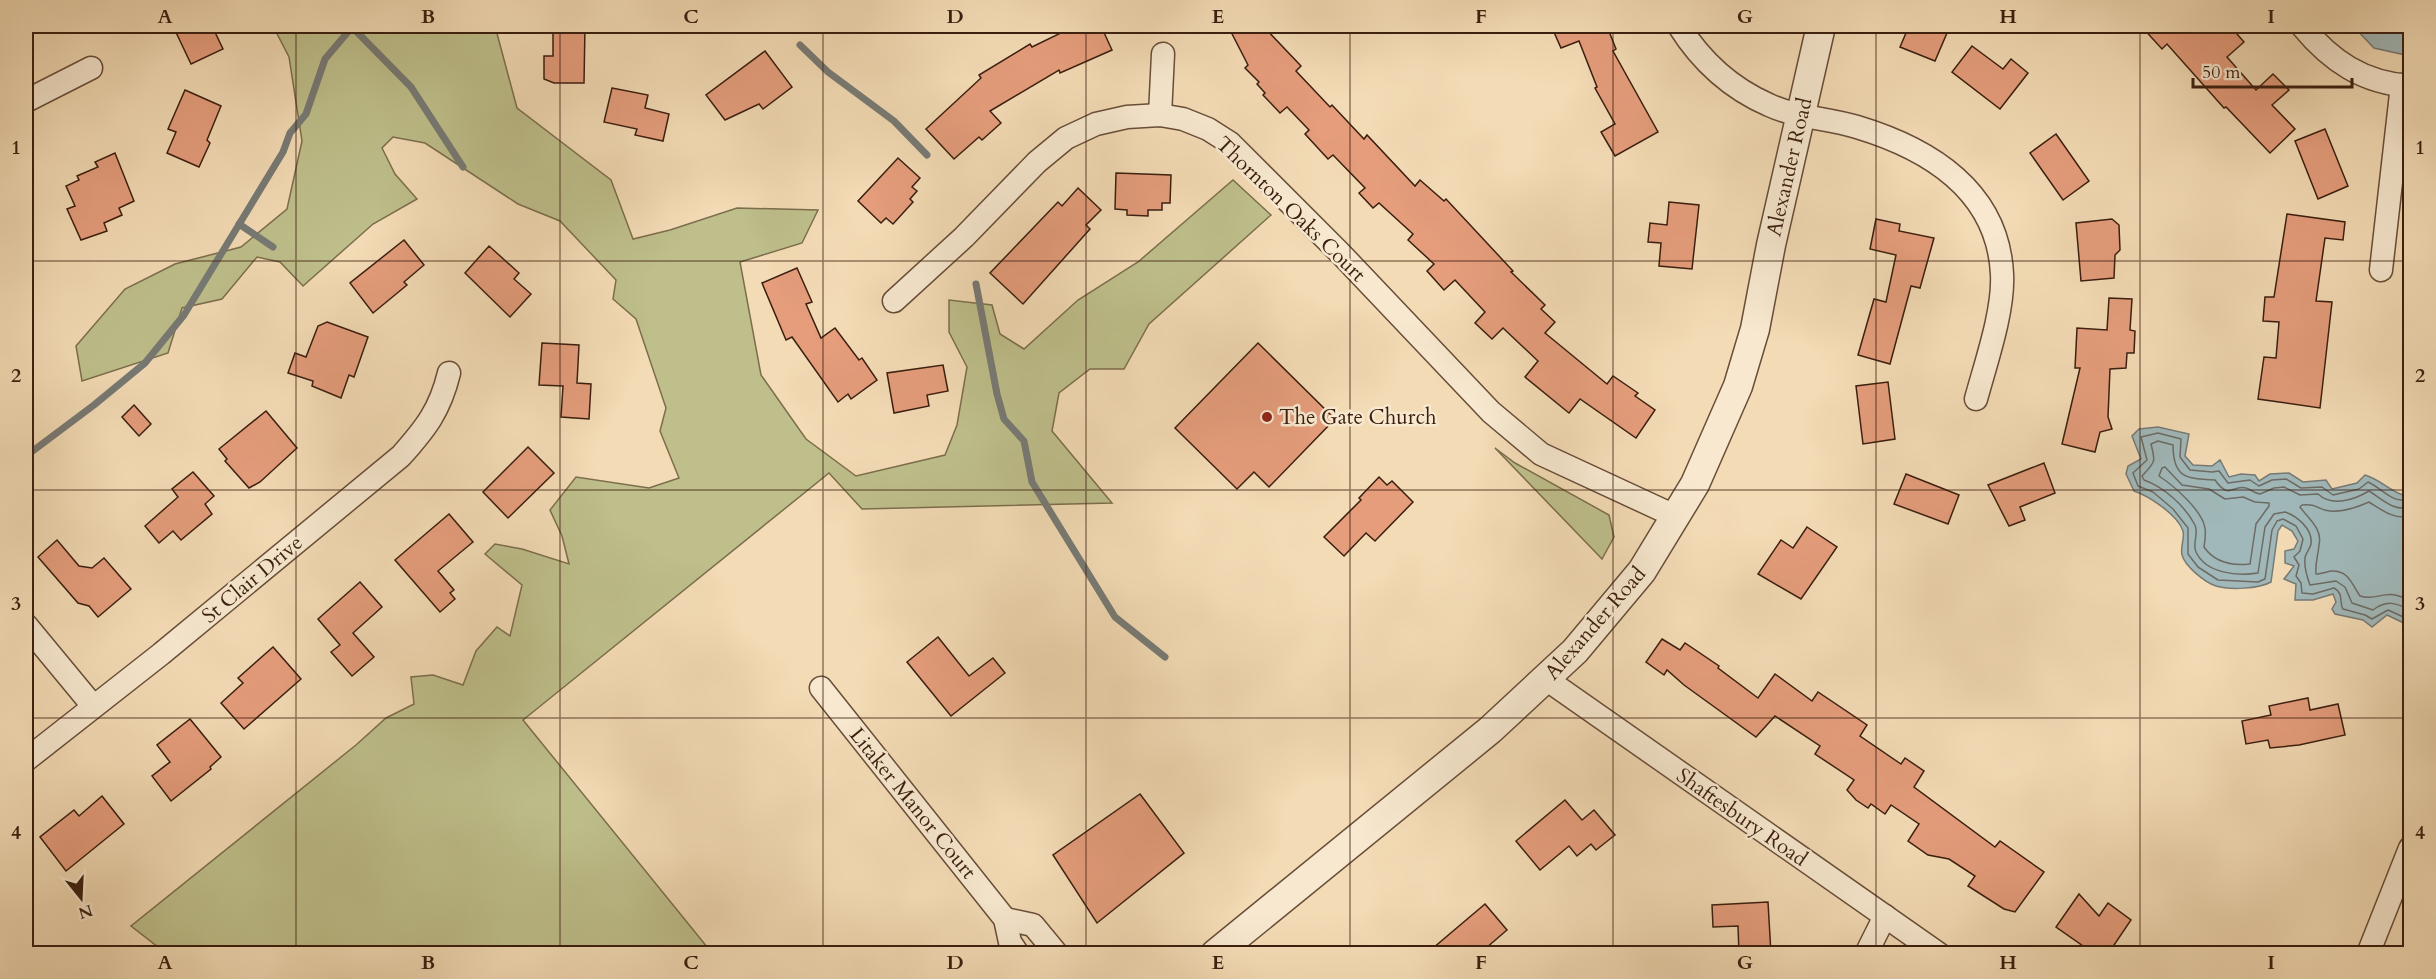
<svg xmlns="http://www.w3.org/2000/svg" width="2436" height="979" font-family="Cardo,serif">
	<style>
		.green { fill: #bebf8b; stroke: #7c6e4d; stroke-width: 1.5 }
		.water { fill: #a0b8b9; stroke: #777a75; stroke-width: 1.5 }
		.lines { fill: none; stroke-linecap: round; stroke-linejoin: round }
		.shore { stroke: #6d6b64; stroke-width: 1.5 }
		.stream { stroke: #777a75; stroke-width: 7 }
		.building { fill: #e59d7c; stroke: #3a1e0f; stroke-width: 1.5 }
		.minor-casing { stroke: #684d38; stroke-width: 25 }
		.tertiary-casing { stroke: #684d38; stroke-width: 31 }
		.minor { stroke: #f7e8cf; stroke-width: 22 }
		.tertiary { stroke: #f7e8cf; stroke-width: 28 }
		.grid { fill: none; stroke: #3a1e0f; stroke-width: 1.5; stroke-opacity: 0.55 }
		.poi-dot { fill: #8f2418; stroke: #f7e8cf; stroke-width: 2 }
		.labels { text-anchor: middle; stroke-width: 5; stroke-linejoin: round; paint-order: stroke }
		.street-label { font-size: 21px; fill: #3a1e0f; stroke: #f7e8cf }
		.poi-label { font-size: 21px; fill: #3a1e0f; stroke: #f7e8cf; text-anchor: start }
		.neatline { fill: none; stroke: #3a1e0f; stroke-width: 2 }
		.grid-label { font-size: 20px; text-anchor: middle; font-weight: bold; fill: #3a1e0f }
	</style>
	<rect width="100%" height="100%" fill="#f3dbb5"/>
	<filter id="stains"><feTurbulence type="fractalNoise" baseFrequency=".00333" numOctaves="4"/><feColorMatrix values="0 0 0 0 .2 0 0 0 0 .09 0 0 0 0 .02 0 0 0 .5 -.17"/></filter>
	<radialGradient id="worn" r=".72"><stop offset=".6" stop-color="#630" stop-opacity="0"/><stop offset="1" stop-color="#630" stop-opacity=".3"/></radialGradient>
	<g class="green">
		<path d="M 273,26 L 495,26 L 517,108 L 611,180 L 633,239 L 670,230 L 737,208 L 818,210 L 802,243 L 740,262 L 761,375 L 806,439 L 856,476 L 945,455 L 957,425 L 967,367 L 949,332 L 949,300 L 992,305 L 1000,334 L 1024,349 L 1078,300 L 1138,262 L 1233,180 L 1271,215 L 1149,324 L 1124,369 L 1090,369 L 1059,393 L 1052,431 L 1112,503 L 862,509 L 829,473 L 523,720 L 712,953 L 202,953 L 200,950 L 158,947 L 131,926 L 356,745 L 386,718 L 414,704 L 411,677 L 433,675 L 463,685 L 476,651 L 497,627 L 510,636 L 522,585 L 485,554 L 495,544 L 522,549 L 569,564 L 562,536 L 550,510 L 576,477 L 649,488 L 679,478 L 660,431 L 666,408 L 636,319 L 613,299 L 616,280 L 560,221 L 518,204 L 425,143 L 393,137 L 382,148 L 395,174 L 417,199 L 373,224 L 303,286 L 280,262 L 257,257 L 222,299 L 182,308 L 168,353 L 82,381 L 76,346 L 125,289 L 175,264 L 241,247 L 287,209 L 302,141 L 289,57 Z"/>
		<path d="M 1495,448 L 1515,463 L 1609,515 L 1614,537 L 1602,559 Z"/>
	</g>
	<g class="water">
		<path d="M 2353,26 L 2410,26 L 2410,56 L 2374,48 Z"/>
		<path d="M 2158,427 L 2189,434 L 2185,456 L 2193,465 L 2212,466 L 2220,460 L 2229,477 L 2241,474 L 2255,475 L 2259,481 L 2270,474 L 2289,473 L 2303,482 L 2326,480 L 2332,489 L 2357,483 L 2365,475 C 2379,479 2389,490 2403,495 L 2410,492 L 2410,626 L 2387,615 L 2372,627 L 2363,620 L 2335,614 L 2332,609 L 2336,602 L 2333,594 L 2313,600 L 2295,600 L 2296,584 L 2284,579 L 2294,566 L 2285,563 L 2285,551 L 2294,549 L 2298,541 L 2292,531 L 2282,525 L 2278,531 L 2271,582 C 2259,589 2229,590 2216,586 C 2204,582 2185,566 2182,555 C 2180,547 2185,538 2183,531 C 2178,515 2149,496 2134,491 L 2126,474 L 2128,466 L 2141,459 L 2132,436 L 2139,429 Z"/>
	</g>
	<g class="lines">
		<g class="shore">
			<path d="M 2165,467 L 2182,485 L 2209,489 L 2225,499 L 2243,497 L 2255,502 L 2269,503 L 2269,506 L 2256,524 L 2250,564 C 2232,566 2215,563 2204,547 C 2205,541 2206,535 2205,528 C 2202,510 2174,486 2159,476 L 2162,468 Z"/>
			<path d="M 2410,498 C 2394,506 2382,488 2368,482 L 2359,489 L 2333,495 L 2322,487 L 2301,488 L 2286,479 L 2272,480 L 2259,486 L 2250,480 L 2228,483 L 2219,471 L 2212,472 L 2190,470 L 2180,457 L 2181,439 L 2158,433 L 2141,437 L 2147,460 L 2133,473 L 2138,486 L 2153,492 L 2173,509 L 2188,528 L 2188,554 L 2198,567 L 2218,580 L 2258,582 L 2265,579 L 2272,530 L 2277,521 L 2283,519 L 2296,526 L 2303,539 L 2300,551 L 2294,557 L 2299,565 L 2296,576 L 2301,583 L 2302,593 L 2313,594 L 2334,588 C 2344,593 2339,603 2343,609 L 2365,615 L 2372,619 L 2388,610 L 2410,620"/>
			<path d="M 2410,507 C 2394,512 2382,499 2369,491 C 2354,500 2332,507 2318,494 L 2300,495 L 2284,487 L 2274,488 L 2260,494 C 2253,493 2251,489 2246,488 C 2232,484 2230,501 2215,480 C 2185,479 2173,477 2173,445 L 2158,441 L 2151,444 C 2156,463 2155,462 2142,476 L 2144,480 C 2164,487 2185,506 2195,525 C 2199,534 2192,544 2196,552 C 2206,574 2238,576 2258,573 L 2265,527 L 2274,514 L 2285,512 C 2297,516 2313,529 2311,544 C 2310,549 2305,554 2305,558 C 2304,567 2307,577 2310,585 L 2336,581 L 2345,587 L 2352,603 L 2373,610 C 2386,600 2397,602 2410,611"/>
			<path d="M 2410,516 C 2394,520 2382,510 2369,502 C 2358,507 2343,512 2330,511 C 2317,510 2318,503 2302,505 L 2300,507 C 2308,518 2323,529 2319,545 C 2318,556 2315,563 2316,574 C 2321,574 2326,572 2331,571 C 2349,570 2352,585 2360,596 C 2380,602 2384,586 2410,601"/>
		</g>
		<g class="stream">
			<path d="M 352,27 L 411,87 L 463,167"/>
			<path d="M 800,45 L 828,72 L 894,121 L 927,155"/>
			<path d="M 239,224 L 273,247"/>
			<path d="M 976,284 L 997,394 L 1004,419 L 1024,441 L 1032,482 L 1115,617 L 1165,657"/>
			<path d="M 26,456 L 94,405 L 145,363 L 184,315 L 283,152 L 290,133 L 306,114 L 325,59 L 353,26"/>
		</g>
	</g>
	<g class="building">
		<path d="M 173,26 L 212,26 L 223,49 L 191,64 Z"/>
		<path d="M 553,26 L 585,26 L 584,83 L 554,83 L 544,79 L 544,56 L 553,56 Z"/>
		<path d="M 1063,26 L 1101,26 L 1112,50 L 1060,73 L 1059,70 L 990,111 L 1001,123 L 982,140 L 979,137 L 954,159 L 926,129 L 981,78 L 979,75 L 1030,44 L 1032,47 L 1065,31 Z"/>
		<path d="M 1228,26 L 1263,26 L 1301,66 L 1296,71 L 1330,107 L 1332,105 L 1364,139 L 1367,135 L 1415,186 L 1420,180 L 1444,201 L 1446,199 L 1513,271 L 1511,272 L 1545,305 L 1541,309 L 1555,322 L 1545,333 L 1607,384 L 1613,376 L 1638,393 L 1635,396 L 1655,410 L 1636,438 L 1580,399 L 1569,413 L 1525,377 L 1538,361 L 1503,328 L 1492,339 L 1475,323 L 1485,312 L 1455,280 L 1444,290 L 1427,271 L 1434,264 L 1408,240 L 1413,234 L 1379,203 L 1373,208 L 1359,193 L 1365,188 L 1333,155 L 1328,159 L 1305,134 L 1309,130 L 1287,107 L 1280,113 L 1263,95 L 1265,93 L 1257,84 L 1259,82 L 1245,68 L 1248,65 Z"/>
		<path d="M 1563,26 L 1615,26 L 1608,29 L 1616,49 L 1613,51 L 1658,132 L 1615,156 L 1601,132 L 1615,124 L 1595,88 L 1597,87 L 1579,41 L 1561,48 L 1553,30 Z"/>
		<path d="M 1909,26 L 1950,26 L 1935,61 L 1900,47 Z"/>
		<path d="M 2141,26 L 2230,26 L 2244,42 L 2227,57 L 2256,90 L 2273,74 L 2289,90 L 2272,105 L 2295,129 L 2270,153 L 2226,107 L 2224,108 L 2167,44 L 2162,49 Z"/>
		<path d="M 1972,46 L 2003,69 L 2011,59 L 2028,73 L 2000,109 L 1952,72 Z"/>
		<path d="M 765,51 L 792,87 L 763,109 L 759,104 L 725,120 L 706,95 Z"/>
		<path d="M 612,88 L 648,95 L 645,108 L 669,114 L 663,141 L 635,135 L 637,129 L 604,122 Z"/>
		<path d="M 185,90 L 221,106 L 207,140 L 210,143 L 199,167 L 167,153 L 176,132 L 168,129 Z"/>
		<path d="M 2325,129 L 2348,186 L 2318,199 L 2295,141 Z"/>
		<path d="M 2056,134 L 2089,181 L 2063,200 L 2030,153 Z"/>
		<path d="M 115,153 L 134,201 L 119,208 L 122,215 L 104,223 L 107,231 L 81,240 L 67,209 L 75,206 L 66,186 L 79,180 L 77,176 L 98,167 L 95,162 Z"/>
		<path d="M 898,158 L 920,178 L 912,187 L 917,191 L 910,199 L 913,202 L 893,224 L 886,218 L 881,223 L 858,201 Z"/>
		<path d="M 1116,173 L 1171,175 L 1170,203 L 1162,203 L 1162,210 L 1148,210 L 1148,216 L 1127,215 L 1127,210 L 1115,209 Z"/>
		<path d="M 1078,188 L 1101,210 L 1086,225 L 1090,229 L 1023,304 L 990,273 L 1058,202 L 1062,206 Z"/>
		<path d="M 1669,202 L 1699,205 L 1692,269 L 1659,266 L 1661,243 L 1648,242 L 1650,223 L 1667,225 Z"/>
		<path d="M 2287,214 L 2345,222 L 2343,240 L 2325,238 L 2316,301 L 2332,302 L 2320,408 L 2258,399 L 2264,357 L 2276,358 L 2279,322 L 2263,321 L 2265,297 L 2274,297 Z"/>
		<path d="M 1876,219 L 1900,224 L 1899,231 L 1934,238 L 1920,288 L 1911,286 L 1890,364 L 1858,355 L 1874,299 L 1886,302 L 1896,255 L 1870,249 Z"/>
		<path d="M 2112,219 L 2119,225 L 2120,250 L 2115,255 L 2114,278 L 2081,281 L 2076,223 Z"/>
		<path d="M 404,240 L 424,265 L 404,282 L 407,285 L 373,313 L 350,283 Z"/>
		<path d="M 489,246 L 519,273 L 514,279 L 531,294 L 510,317 L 465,273 Z"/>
		<path d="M 797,268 L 812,302 L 806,304 L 821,338 L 835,328 L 859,360 L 862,358 L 877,380 L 851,399 L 848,394 L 838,402 L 792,337 L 786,340 L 762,283 Z"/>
		<path d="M 2109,298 L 2132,299 L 2130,330 L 2135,331 L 2134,353 L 2127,353 L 2126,368 L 2110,369 L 2108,417 L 2112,429 L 2100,432 L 2095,452 L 2062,444 L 2080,368 L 2075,368 L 2077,328 L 2107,330 Z"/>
		<path d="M 327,322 L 368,337 L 354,377 L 349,375 L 341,398 L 312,386 L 313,381 L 288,373 L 295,353 L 306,357 L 318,326 Z"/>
		<path d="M 542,343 L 579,345 L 577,383 L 591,384 L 589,419 L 561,417 L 563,386 L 539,385 Z"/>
		<path d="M 1258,343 L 1335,419 L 1269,487 L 1254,472 L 1237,489 L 1175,428 Z"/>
		<path d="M 943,365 L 948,391 L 927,395 L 929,406 L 894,413 L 887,373 Z"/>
		<path d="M 1888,382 L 1895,439 L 1863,444 L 1856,386 Z"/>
		<path d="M 134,405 L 151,424 L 139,436 L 122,417 Z"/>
		<path d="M 266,411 L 297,448 L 260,482 L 249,488 L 225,461 L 227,459 L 219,449 Z"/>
		<path d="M 528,447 L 554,473 L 508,518 L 483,492 Z"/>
		<path d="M 2044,463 L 2055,493 L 2020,507 L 2025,520 L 2009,526 L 1988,485 Z"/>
		<path d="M 193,472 L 214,496 L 205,504 L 212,514 L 181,540 L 173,531 L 159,543 L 145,526 L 178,497 L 172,489 Z"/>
		<path d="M 1906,474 L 1959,495 L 1948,524 L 1894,504 Z"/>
		<path d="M 1379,477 L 1387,485 L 1392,481 L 1413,502 L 1375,541 L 1366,533 L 1344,556 L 1324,537 L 1361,500 L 1359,498 Z"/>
		<path d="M 449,514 L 473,542 L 438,571 L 454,590 L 450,593 L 455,599 L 440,612 L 395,560 Z"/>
		<path d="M 1807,527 L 1837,547 L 1801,599 L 1758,574 L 1781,540 L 1793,548 Z"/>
		<path d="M 57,540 L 79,566 L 92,568 L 104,558 L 131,589 L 98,617 L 89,606 L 78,603 L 38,557 Z"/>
		<path d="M 360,582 L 382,607 L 353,633 L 374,657 L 352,676 L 331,652 L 340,645 L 318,619 Z"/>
		<path d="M 938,637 L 969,676 L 993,658 L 1005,673 L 951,716 L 907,662 Z"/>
		<path d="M 1662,639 L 1680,650 L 1685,643 L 1719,666 L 1718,668 L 1758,698 L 1775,674 L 1812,701 L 1818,692 L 1867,725 L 1860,736 L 1901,764 L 1905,758 L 1924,771 L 1914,787 L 1995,847 L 2000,841 L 2044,872 L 2015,912 L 2004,909 L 1968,886 L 1975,876 L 1949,859 L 1928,855 L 1908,841 L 1919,824 L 1891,805 L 1885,814 L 1871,804 L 1868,808 L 1856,800 L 1847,790 L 1854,780 L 1815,754 L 1820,746 L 1775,716 L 1756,737 L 1684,685 L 1667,670 L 1664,675 L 1646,662 Z"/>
		<path d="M 273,647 L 301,679 L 244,729 L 221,703 L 243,683 L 238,678 Z"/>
		<path d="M 2308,698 L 2310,710 L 2338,704 L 2345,735 L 2299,745 L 2270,748 L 2268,740 L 2246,744 L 2242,721 L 2271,715 L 2269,706 Z"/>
		<path d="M 190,719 L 221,757 L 210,767 L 211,769 L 171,801 L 152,776 L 170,762 L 157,745 Z"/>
		<path d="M 1140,794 L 1184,853 L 1097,923 L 1053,855 Z"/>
		<path d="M 102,796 L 124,824 L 66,871 L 40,837 L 74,810 L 79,816 Z"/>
		<path d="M 1565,800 L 1582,820 L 1594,810 L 1615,835 L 1596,850 L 1591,844 L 1577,856 L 1569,846 L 1540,870 L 1516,841 Z"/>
		<path d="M 2079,894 L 2099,916 L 2108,903 L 2131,920 L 2108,954 L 2078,954 L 2083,946 L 2056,927 Z"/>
		<path d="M 1768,902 L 1771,954 L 1739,954 L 1738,926 L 1713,927 L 1712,905 Z"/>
		<path d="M 1485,904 L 1507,930 L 1479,954 L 1426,954 Z"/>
	</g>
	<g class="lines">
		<g class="minor-casing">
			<g id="minor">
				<path d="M 1679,26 C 1701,61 1730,88 1769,105 C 1797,118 1828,118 1857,127 C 1930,149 1998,191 2002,274 C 2004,311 1986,362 1976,399"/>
				<path d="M 2302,26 C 2331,61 2363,83 2410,86"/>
				<path d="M 26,101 L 91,68"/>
				<path d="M 1160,115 L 1163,54"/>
				<path d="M 2381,270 L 2402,85"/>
				<path d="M 894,301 L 964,237 L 1037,162 L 1066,138 L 1096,124 L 1127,117 L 1160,115 L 1183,119 L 1208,129 L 1230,143 L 1340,253 L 1491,412 L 1541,454 L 1677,517"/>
				<path d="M 26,625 L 93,706"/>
				<path d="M 1546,679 L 1939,954"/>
				<path d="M 821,688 L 1005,919 L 1010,942 L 1018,954"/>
				<path d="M 26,760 L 161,654 L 401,456 C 426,428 440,410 449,373"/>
				<path d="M 1005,919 L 1033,925 L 1057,954"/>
				<path d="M 1866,954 L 1885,916"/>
				<path d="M 2368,954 L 2410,848"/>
			</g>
		</g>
		<g class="tertiary-casing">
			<path id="tertiary" d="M 1215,954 L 1490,730 L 1575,651 L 1642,571 L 1695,484 L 1738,386 L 1755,329 L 1771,245 L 1821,26"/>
		</g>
		<use href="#minor" class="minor"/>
		<use href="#tertiary" class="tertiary"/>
	</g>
	<path class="grid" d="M 296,26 L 296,954M 560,26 L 560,954M 823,26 L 823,954M 1086,26 L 1086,954M 1350,26 L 1350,954M 1613,26 L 1613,954M 1876,26 L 1876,954M 2140,26 L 2140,954M 26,261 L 2410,261M 26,490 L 2410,490M 26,718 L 2410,718"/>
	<circle class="poi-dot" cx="1267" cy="417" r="6"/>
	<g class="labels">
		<g class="street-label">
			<text transform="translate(1789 167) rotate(-77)" y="7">Alexander Road</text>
			<text transform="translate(1291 209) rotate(44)" y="7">Thornton Oaks Court</text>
			<text transform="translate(252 579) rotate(-40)" y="7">St Clair Drive</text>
			<text transform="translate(1595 623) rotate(-49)" y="7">Alexander Road</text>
			<text transform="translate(913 803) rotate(51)" y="7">Litaker Manor Court</text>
			<text transform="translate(1742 817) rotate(35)" y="7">Shaftesbury Road</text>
		</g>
		<g class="poi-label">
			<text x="1279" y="424">The Gate Church</text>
		</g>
	</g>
	<rect width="2436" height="979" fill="none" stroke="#f3dbb5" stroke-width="66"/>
	<g transform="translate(81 898) rotate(162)" stroke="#f7e8cf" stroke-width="4.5" paint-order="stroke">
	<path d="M0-4.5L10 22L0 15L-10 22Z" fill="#3a1e0f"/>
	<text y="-9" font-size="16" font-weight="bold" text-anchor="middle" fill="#3a1e0f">N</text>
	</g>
	<path d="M2193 78v9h159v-9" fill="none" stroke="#3a1e0f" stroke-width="3"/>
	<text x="2202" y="78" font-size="18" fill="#3a1e0f" stroke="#f7e8cf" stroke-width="4.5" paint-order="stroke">50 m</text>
	<rect x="33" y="33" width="2370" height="913" class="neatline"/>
	<g class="grid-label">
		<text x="165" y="23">A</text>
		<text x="428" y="23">B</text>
		<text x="691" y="23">C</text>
		<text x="955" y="23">D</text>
		<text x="1218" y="23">E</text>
		<text x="1481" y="23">F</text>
		<text x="1745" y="23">G</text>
		<text x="2008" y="23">H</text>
		<text x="2271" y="23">I</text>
		<text x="16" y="154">1</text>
		<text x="2420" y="154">1</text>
		<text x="16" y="382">2</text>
		<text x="2420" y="382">2</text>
		<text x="16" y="610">3</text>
		<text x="2420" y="610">3</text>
		<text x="16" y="839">4</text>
		<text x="2420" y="839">4</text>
		<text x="165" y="969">A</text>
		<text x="428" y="969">B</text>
		<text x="691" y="969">C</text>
		<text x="955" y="969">D</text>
		<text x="1218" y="969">E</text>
		<text x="1481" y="969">F</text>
		<text x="1745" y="969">G</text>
		<text x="2008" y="969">H</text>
		<text x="2271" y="969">I</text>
	</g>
	<rect width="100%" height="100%" filter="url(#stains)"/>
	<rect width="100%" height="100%" fill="url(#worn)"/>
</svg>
